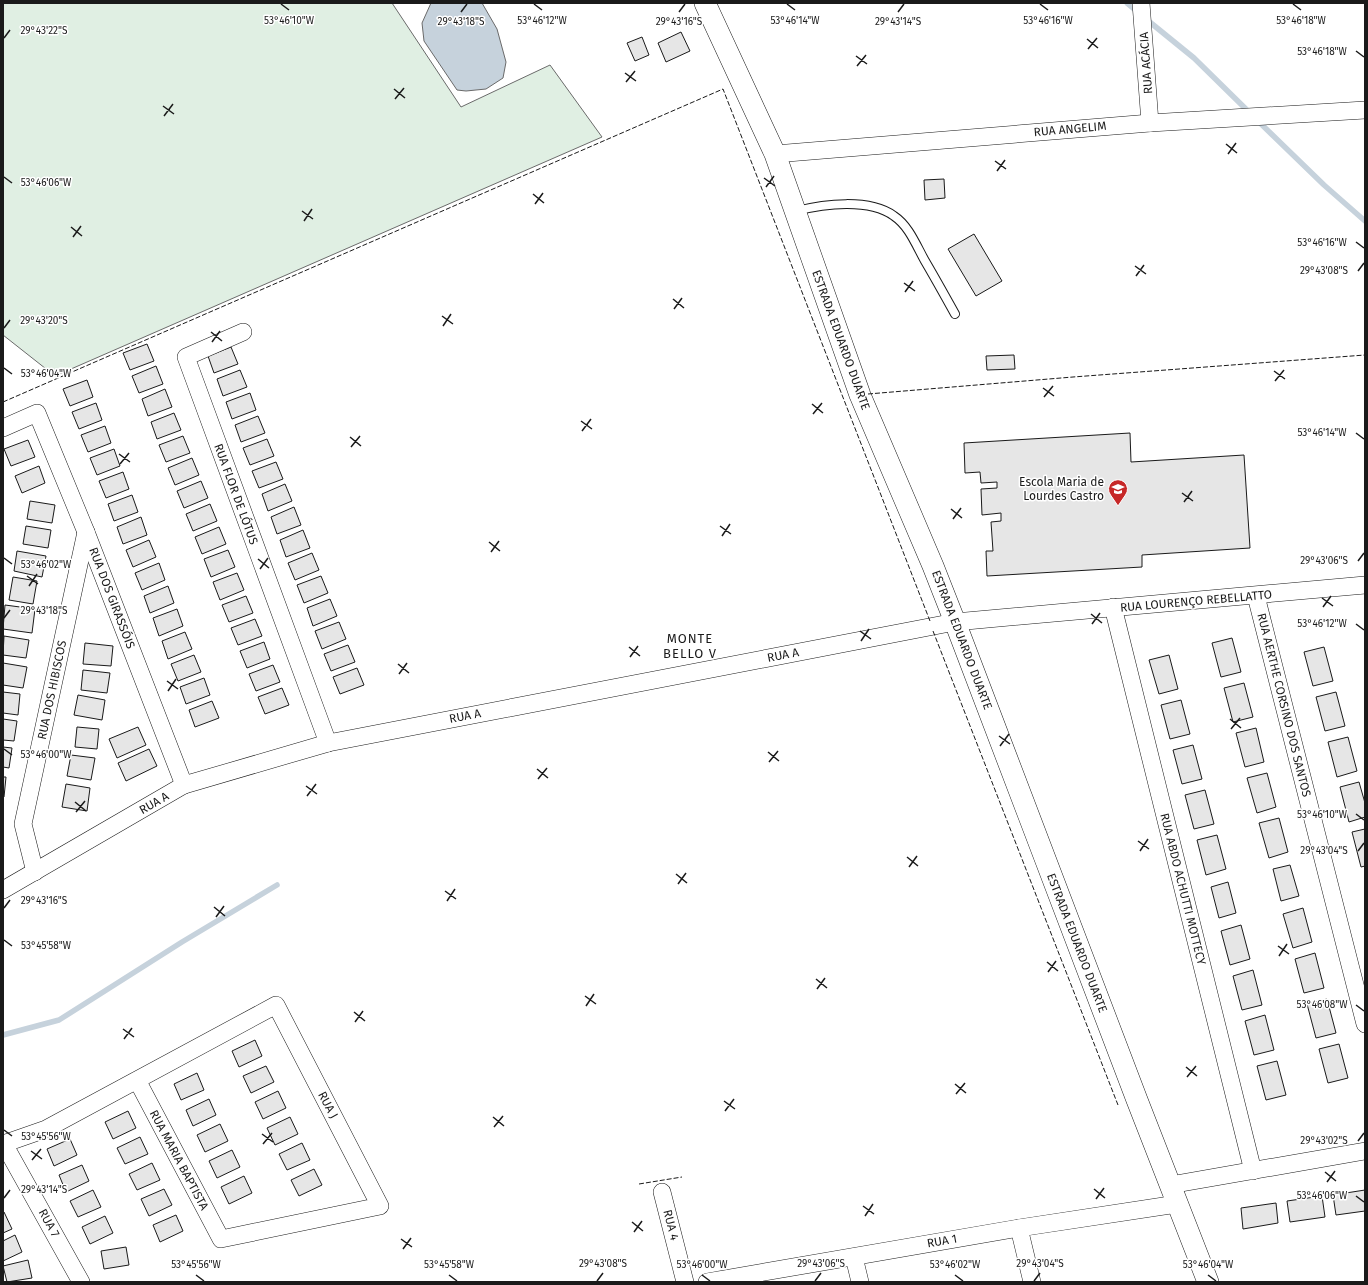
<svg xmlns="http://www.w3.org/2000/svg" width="1368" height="1285" font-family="'Fira Sans',sans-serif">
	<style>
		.green { fill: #e0efe3; stroke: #6a6a6a }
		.water { fill: #c6d2dc; stroke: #6a6a6a }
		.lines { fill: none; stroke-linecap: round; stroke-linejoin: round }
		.stream { stroke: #c6d2dc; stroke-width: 5.5 }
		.building { fill: #e6e6e6; stroke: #1a1a1a }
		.service-casing { stroke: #1a1a1a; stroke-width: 10 }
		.minor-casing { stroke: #1a1a1a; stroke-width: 18 }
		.tertiary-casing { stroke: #1a1a1a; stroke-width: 22 }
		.service { stroke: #fff; stroke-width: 8 }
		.minor { stroke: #fff; stroke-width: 17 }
		.tertiary { stroke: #fff; stroke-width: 21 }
		.fence { stroke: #1a1a1a; stroke-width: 1; stroke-dasharray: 5 2; stroke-linecap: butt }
		.ticks { fill: none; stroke: #1a1a1a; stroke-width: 1.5 }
		.labels { text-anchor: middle; stroke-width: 3; stroke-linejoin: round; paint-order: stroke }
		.street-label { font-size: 12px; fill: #1a1a1a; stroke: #fff }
		.poi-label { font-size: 12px; fill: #1a1a1a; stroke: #fff; text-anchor: end }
		.neighbourhood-label { font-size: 13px; letter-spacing: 1px; fill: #1a1a1a; stroke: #fff }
		.ticks-label { font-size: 10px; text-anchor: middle; fill: #1a1a1a; stroke: #fff; stroke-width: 3; stroke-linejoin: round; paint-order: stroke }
	</style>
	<rect width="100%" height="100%" fill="#fff"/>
	<path class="green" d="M 3,3 L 392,3 L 461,107 L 550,65 L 602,137 L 55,376 L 3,335 Z"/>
	<path class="water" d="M 431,3 L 482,3 L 497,29 L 506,62 L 503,78 L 486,89 L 466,91 L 457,90 L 424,41 L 422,23 Z"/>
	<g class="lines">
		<g class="stream">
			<path d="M 1127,3 L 1138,12"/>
			<path d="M 1146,19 L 1194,58 L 1251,114"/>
			<path d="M 1257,120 L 1324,185 L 1365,221"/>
			<path d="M 3,1035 L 59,1020 L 182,942 L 277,885"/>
		</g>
	</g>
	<g class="building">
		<path d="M 681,32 L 690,51 L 666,62 L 658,43 Z"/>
		<path d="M 642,37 L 649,55 L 635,61 L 627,43 Z"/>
		<path d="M 944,179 L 945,198 L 925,200 L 924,180 Z"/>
		<path d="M 974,234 L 1002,281 L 976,296 L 948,249 Z"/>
		<path d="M 147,344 L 154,361 L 130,370 L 123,353 Z"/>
		<path d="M 231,347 L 238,364 L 214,373 L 208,356 Z"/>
		<path d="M 1014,355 L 1015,369 L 987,370 L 986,356 Z"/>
		<path d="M 156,366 L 163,384 L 139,393 L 132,376 Z"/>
		<path d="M 240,370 L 247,387 L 223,396 L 217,379 Z"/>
		<path d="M 87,380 L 93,397 L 70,406 L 63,389 Z"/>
		<path d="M 165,389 L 172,407 L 148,416 L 142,399 Z"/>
		<path d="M 250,393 L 256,410 L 232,419 L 226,402 Z"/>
		<path d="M 96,403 L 102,420 L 79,429 L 72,412 Z"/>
		<path d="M 174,413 L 181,430 L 157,439 L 151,422 Z"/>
		<path d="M 258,416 L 265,433 L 241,442 L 235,425 Z"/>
		<path d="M 105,426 L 111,443 L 88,452 L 81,435 Z"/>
		<path d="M 1130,433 L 1131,462 L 1244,455 L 1250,548 L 1142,555 L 1142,567 L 987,576 L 986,551 L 993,551 L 991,522 L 1001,521 L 1001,513 L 982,515 L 981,489 L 997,488 L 997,482 L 981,483 L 980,472 L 965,473 L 964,443 Z"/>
		<path d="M 183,436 L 190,453 L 166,462 L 159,445 Z"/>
		<path d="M 267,439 L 274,456 L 250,465 L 243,448 Z"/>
		<path d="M 28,440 L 35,457 L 11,466 L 4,449 Z"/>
		<path d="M 114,449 L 120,466 L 97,475 L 90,458 Z"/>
		<path d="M 192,458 L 199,475 L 175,485 L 168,468 Z"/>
		<path d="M 276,462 L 283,479 L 259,488 L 252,471 Z"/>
		<path d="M 39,466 L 45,483 L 22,493 L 15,476 Z"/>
		<path d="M 123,472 L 129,489 L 106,498 L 99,481 Z"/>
		<path d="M 201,481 L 208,498 L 184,508 L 177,491 Z"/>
		<path d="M 285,484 L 292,501 L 268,511 L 262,494 Z"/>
		<path d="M 132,495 L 138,512 L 114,521 L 108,504 Z"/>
		<path d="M 30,501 L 55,505 L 52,523 L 27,519 Z"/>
		<path d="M 210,504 L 217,521 L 193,531 L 186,514 Z"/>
		<path d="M 294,507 L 301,525 L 277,534 L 271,517 Z"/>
		<path d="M 141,517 L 147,535 L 123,544 L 117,527 Z"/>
		<path d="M 26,526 L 51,530 L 48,548 L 23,544 Z"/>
		<path d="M 219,527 L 226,544 L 202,554 L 195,537 Z"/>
		<path d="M 303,530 L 310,548 L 286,557 L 280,540 Z"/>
		<path d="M 149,540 L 156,557 L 133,567 L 126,550 Z"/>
		<path d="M 228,550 L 235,567 L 211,577 L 204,559 Z"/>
		<path d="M 17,551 L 46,556 L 42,577 L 14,571 Z"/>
		<path d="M 312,553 L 319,570 L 295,580 L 288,563 Z"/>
		<path d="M 159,563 L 165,580 L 142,590 L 135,573 Z"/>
		<path d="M 237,573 L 244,590 L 220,600 L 213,582 Z"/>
		<path d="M 321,576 L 328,593 L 304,603 L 297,585 Z"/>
		<path d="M 13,577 L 37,581 L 33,604 L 9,600 Z"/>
		<path d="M 168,586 L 174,603 L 150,613 L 144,596 Z"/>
		<path d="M 246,596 L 253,613 L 229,622 L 222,605 Z"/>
		<path d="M 330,599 L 337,616 L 313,626 L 307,608 Z"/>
		<path d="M 5,605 L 35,609 L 32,633 L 3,629 Z"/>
		<path d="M 177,609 L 183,626 L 159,636 L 153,618 Z"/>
		<path d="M 255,619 L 262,636 L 238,645 L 231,628 Z"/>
		<path d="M 339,622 L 346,639 L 322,649 L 315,631 Z"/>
		<path d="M 185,632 L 192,649 L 168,659 L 162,641 Z"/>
		<path d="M 4,636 L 29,640 L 26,658 L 3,655 Z"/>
		<path d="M 1232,638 L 1241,672 L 1221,677 L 1212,643 Z"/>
		<path d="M 264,642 L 270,659 L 247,668 L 240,651 Z"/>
		<path d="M 85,643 L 113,646 L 111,666 L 83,664 Z"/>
		<path d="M 348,645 L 355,662 L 331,671 L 324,654 Z"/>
		<path d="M 1324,647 L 1333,681 L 1313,686 L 1304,652 Z"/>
		<path d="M 194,655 L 201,672 L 178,681 L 171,664 Z"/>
		<path d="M 1169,655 L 1178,689 L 1159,694 L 1149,660 Z"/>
		<path d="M 3,663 L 27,667 L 23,688 L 3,685 Z"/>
		<path d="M 273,665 L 280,682 L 256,691 L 249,674 Z"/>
		<path d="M 357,668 L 364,685 L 340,694 L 333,677 Z"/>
		<path d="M 83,670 L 110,673 L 107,693 L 81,690 Z"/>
		<path d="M 204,678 L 210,695 L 186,704 L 180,687 Z"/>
		<path d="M 1244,683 L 1253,717 L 1233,722 L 1224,688 Z"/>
		<path d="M 282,688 L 289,705 L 265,714 L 258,697 Z"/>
		<path d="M 3,692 L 20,694 L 18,715 L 3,713 Z"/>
		<path d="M 1336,692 L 1345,726 L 1325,731 L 1316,697 Z"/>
		<path d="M 78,695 L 105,700 L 102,720 L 74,715 Z"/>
		<path d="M 1181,700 L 1190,734 L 1170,739 L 1161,705 Z"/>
		<path d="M 212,701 L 219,718 L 195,727 L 189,710 Z"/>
		<path d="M 3,719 L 17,721 L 14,741 L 3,740 Z"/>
		<path d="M 77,727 L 99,729 L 97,749 L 75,747 Z"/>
		<path d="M 138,727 L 146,745 L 117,758 L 109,739 Z"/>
		<path d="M 1256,728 L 1264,762 L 1245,767 L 1236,733 Z"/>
		<path d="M 1348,737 L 1357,771 L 1337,777 L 1328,742 Z"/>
		<path d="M 1193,745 L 1202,779 L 1182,784 L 1173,750 Z"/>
		<path d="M 3,747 L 12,748 L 9,768 L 3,767 Z"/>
		<path d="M 149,749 L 157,766 L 126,781 L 118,763 Z"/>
		<path d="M 71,755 L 95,758 L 91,780 L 67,776 Z"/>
		<path d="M 1267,773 L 1276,807 L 1257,813 L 1247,778 Z"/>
		<path d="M 3,777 L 6,777 L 4,797 L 3,797 Z"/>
		<path d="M 1359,782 L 1365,803 L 1365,817 L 1349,822 L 1340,787 Z"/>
		<path d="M 66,784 L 90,788 L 87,811 L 62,807 Z"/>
		<path d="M 1205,790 L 1214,824 L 1194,829 L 1185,795 Z"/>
		<path d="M 1279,818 L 1288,852 L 1269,858 L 1259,823 Z"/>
		<path d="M 1365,829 L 1365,866 L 1361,867 L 1352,832 Z"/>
		<path d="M 1217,835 L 1226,869 L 1206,875 L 1197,840 Z"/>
		<path d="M 1290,865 L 1299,896 L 1281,901 L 1273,869 Z"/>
		<path d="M 1228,882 L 1236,913 L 1219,918 L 1211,887 Z"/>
		<path d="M 1303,908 L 1312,942 L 1293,948 L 1283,914 Z"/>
		<path d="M 1241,925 L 1250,959 L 1230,965 L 1221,931 Z"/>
		<path d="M 1315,953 L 1324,988 L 1304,993 L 1295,959 Z"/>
		<path d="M 1253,970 L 1262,1005 L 1242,1010 L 1233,976 Z"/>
		<path d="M 1327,999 L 1336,1033 L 1316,1038 L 1307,1004 Z"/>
		<path d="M 1265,1015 L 1274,1050 L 1254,1055 L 1245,1021 Z"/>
		<path d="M 255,1040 L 262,1056 L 239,1067 L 232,1051 Z"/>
		<path d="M 1339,1044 L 1348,1078 L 1328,1083 L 1319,1049 Z"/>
		<path d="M 1277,1061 L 1286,1095 L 1266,1100 L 1257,1066 Z"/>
		<path d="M 266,1066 L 274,1082 L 251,1093 L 243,1076 Z"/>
		<path d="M 197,1073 L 204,1090 L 181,1100 L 174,1084 Z"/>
		<path d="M 278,1091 L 286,1108 L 263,1119 L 255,1102 Z"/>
		<path d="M 209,1099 L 216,1115 L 193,1126 L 186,1110 Z"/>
		<path d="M 128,1111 L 136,1128 L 113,1139 L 105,1122 Z"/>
		<path d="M 290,1117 L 298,1134 L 275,1145 L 267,1128 Z"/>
		<path d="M 220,1124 L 228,1141 L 205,1152 L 197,1135 Z"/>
		<path d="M 140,1137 L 148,1154 L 125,1164 L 117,1148 Z"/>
		<path d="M 70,1139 L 77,1155 L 54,1166 L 47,1149 Z"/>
		<path d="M 302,1143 L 310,1160 L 287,1170 L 279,1154 Z"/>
		<path d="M 232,1150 L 240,1167 L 217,1178 L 209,1161 Z"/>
		<path d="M 152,1163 L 160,1180 L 137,1190 L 129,1174 Z"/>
		<path d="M 82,1165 L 89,1181 L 66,1192 L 59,1175 Z"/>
		<path d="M 314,1169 L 322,1185 L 299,1196 L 291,1180 Z"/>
		<path d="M 244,1176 L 252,1193 L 229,1204 L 221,1187 Z"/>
		<path d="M 164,1189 L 172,1205 L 149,1216 L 141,1199 Z"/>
		<path d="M 93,1190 L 101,1207 L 78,1217 L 70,1201 Z"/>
		<path d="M 1365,1190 L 1365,1211 L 1336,1215 L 1333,1195 Z"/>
		<path d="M 1322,1196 L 1325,1217 L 1290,1222 L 1287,1201 Z"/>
		<path d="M 1276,1203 L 1278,1223 L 1243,1229 L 1241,1208 Z"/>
		<path d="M 4,1212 L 12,1229 L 3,1233 L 3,1213 Z"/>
		<path d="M 176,1215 L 183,1231 L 160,1242 L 153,1225 Z"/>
		<path d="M 105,1216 L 113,1233 L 90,1244 L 82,1227 Z"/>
		<path d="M 15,1235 L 22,1252 L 3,1261 L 3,1241 Z"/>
		<path d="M 126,1247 L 129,1265 L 104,1269 L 101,1251 Z"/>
		<path d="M 28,1260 L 32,1278 L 7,1282 L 3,1266 Z"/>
	</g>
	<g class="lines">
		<g class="service-casing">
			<path id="service" d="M 796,211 C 824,204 869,198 894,216 C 909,226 916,245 925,261 C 935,278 945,296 955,314"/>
		</g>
		<g class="minor-casing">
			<g id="minor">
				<path d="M 1141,3 L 1150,123"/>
				<path d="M 775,154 L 1150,123 L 1365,110"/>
				<path d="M 243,332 L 186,357 L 328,743"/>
				<path d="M 3,428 L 37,413 L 86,532 L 184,785"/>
				<path d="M 1256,596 L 1365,1024"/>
				<path d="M 1113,607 L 1253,1171"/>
				<path d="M 35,872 L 23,824 L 86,532"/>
				<path d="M 3,890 L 184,785 L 328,743 L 955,622 L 1365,585"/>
				<path d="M 3,1144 L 46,1129 L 276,1005 L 380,1206 L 221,1239 L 137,1080"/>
				<path d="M 4,1144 L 81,1282"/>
				<path d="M 1170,1185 L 1365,1151"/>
				<path d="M 662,1192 L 685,1282"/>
				<path d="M 1019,1228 L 1032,1282"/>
				<path d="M 854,1257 L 860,1282"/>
				<path d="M 707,1282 L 1019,1228 L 1177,1204"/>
			</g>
		</g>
		<g class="tertiary-casing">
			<path id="tertiary" d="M 705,3 L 775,154 L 860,395 L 933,566 L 955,622 L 1137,1100 L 1208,1282"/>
		</g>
		<use href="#service" class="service"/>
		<use href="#minor" class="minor"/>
		<use href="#tertiary" class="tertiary"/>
		<g class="fence">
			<path d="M 868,394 L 1073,377 L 1365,355"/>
			<path d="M 3,402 L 723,89 L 930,621"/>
			<path d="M 933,631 L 1118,1105"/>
			<path d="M 639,1184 L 682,1177"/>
		</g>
	</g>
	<path class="ticks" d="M 281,4 L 289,10M 534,4 L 542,10M 787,4 L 795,10M 1040,4 L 1048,10M 1293,4 L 1301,10M 461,12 L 467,4M 679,12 L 685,4M 898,12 L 904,4M 4,38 L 10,30M 1087,39 L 1098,48M 1088,49 L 1097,38M 1356,51 L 1364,57M 856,56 L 867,64M 857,66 L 866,55M 625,73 L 636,81M 626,82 L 635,71M 394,89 L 405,98M 395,99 L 404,88M 163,106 L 174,114M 164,116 L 173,104M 1226,144 L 1237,153M 1228,154 L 1236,143M 995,161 L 1006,169M 997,171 L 1005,160M 4,177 L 12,183M 764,178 L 775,186M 766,187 L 774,176M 533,194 L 544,203M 535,204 L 543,193M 302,211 L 313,219M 304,221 L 312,209M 71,227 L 82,236M 73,237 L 81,226M 1356,242 L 1364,248M 1135,266 L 1146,274M 1358,271 L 1364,263M 1136,276 L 1144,265M 904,283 L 915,291M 905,292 L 913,281M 673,299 L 684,308M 674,309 L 682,298M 442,316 L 453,324M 443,326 L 451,314M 4,328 L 10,320M 211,332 L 222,341M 212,342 L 220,331M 4,368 L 12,374M 1274,371 L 1285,379M 1275,381 L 1284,370M 1043,388 L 1054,396M 1044,397 L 1053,386M 812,404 L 823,413M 813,414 L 822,403M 581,421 L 592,429M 582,431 L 591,419M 1356,433 L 1364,439M 350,437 L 361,446M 351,447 L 360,436M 119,454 L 130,462M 120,464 L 129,453M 1182,493 L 1193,501M 1184,502 L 1192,491M 951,509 L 962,518M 953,519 L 961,508M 720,526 L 731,534M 722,536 L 730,524M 489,542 L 500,551M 491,552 L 499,541M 4,558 L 12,564M 258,559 L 269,568M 1358,561 L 1364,553M 260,569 L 268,558M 27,576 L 38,584M 29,586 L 37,574M 1322,598 L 1333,606M 1323,607 L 1331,596M 1091,614 L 1102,623M 4,618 L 10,610M 1092,624 L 1100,613M 1356,624 L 1364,630M 860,631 L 871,639M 861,641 L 869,629M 629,647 L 640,656M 630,657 L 638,646M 398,664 L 409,673M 399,674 L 407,663M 167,681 L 178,689M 168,691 L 176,679M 1230,719 L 1241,728M 1231,729 L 1240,718M 999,736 L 1010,744M 1000,746 L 1009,734M 4,749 L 12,755M 768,752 L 779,761M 769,762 L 778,751M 537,769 L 548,778M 538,779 L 547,768M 306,786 L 317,794M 307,796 L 316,784M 75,802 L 86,811M 76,812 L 85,801M 1356,814 L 1364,820M 1138,841 L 1149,849M 1140,851 L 1148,839M 1358,851 L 1364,843M 907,857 L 918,866M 909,867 L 917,856M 676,874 L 687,883M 678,884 L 686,873M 445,891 L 456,899M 447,901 L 455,889M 214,907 L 225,916M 4,908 L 10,900M 216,917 L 224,906M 4,940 L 12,946M 1278,946 L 1289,954M 1279,956 L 1287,944M 1047,962 L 1058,971M 1048,972 L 1056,961M 816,979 L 827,988M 817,989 L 825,978M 585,996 L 596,1004M 1356,1005 L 1364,1011M 586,1006 L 594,994M 354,1012 L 365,1021M 355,1022 L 363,1011M 123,1029 L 134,1037M 124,1039 L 132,1028M 1186,1067 L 1197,1076M 1187,1077 L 1196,1066M 955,1084 L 966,1093M 956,1094 L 965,1083M 724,1101 L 735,1109M 725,1111 L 734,1099M 493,1117 L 504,1126M 494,1127 L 503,1116M 4,1130 L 12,1136M 262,1134 L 273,1142M 1358,1141 L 1364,1133M 263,1144 L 272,1133M 31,1151 L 42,1159M 32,1160 L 41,1149M 1325,1172 L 1336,1181M 1327,1182 L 1335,1171M 1094,1189 L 1105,1198M 1356,1196 L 1364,1202M 4,1198 L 10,1190M 1096,1199 L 1104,1188M 863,1206 L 874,1214M 865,1216 L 873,1204M 632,1222 L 643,1231M 634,1232 L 642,1221M 401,1239 L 412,1247M 403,1249 L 411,1238M 196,1275 L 204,1281M 449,1275 L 457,1281M 702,1275 L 710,1281M 955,1275 L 963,1281M 1208,1275 L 1216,1281M 597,1281 L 603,1273M 815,1281 L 821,1273M 1034,1281 L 1040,1273"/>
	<defs>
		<g id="school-pin" transform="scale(1)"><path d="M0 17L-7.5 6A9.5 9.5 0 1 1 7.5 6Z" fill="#c62828" stroke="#fff"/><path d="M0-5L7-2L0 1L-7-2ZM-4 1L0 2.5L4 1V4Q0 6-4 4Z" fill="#fff"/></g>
	</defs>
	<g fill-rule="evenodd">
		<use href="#school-pin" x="1118" y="489"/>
	</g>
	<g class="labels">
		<g class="street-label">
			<text transform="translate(1146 63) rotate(-94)" y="4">RUA ACÁCIA</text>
			<text transform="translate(1070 129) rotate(-5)" y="4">RUA ANGELIM</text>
			<text transform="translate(841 340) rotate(70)" y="4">ESTRADA EDUARDO DUARTE</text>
			<text transform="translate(236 494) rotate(70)" y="4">RUA FLOR DE LÓTUS</text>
			<text transform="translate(112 598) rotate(69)" y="4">RUA DOS GIRASSÓIS</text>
			<text transform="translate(1196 601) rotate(-5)" y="4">RUA LOURENÇO REBELLATTO</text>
			<text transform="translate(962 640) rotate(69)" y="4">ESTRADA EDUARDO DUARTE</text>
			<text transform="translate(783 655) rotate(-11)" y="4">RUA A</text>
			<text transform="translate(52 690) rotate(-78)" y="4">RUA DOS HIBISCOS</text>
			<text transform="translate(1284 705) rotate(76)" y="4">RUA AERTHE CORSINO DOS SANTOS</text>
			<text transform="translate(465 716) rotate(-11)" y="4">RUA A</text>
			<text transform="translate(154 803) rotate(-30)" y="4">RUA A</text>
			<text transform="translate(1183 889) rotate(76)" y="4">RUA ABDO ACHUTTI MOTTECY</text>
			<text transform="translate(1077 943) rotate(69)" y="4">ESTRADA EDUARDO DUARTE</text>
			<text transform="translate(328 1105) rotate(62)" y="4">RUA J</text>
			<text transform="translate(179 1160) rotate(62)" y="4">RUA MARIA BAPTISTA</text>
			<text transform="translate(49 1223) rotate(61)" y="4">RUA 7</text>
			<text transform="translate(671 1225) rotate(76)" y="4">RUA 4</text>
			<text transform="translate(942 1241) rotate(-10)" y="4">RUA 1</text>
		</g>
		<g class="poi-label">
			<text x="1104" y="486">Escola Maria de<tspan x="1104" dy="14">Lourdes Castro</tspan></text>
		</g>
		<g class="neighbourhood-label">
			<text x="690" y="643">MONTE<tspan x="690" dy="15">BELLO V</tspan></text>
		</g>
	</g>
	<g class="ticks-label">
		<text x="1301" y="24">53°46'18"W</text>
		<text x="289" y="24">53°46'10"W</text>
		<text x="795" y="24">53°46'14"W</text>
		<text x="1048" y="24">53°46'16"W</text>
		<text x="542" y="24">53°46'12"W</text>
		<text x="461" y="25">29°43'18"S</text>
		<text x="679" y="25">29°43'16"S</text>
		<text x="898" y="25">29°43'14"S</text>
		<text x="44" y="34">29°43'22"S</text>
		<text x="1322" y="55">53°46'18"W</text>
		<text x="46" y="186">53°46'06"W</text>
		<text x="1322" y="246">53°46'16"W</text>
		<text x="1324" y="274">29°43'08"S</text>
		<text x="44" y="324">29°43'20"S</text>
		<text x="46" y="377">53°46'04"W</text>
		<text x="1322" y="436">53°46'14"W</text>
		<text x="1324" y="564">29°43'06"S</text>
		<text x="46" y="568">53°46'02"W</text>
		<text x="44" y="614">29°43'18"S</text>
		<text x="1322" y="627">53°46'12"W</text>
		<text x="46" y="758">53°46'00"W</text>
		<text x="1322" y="818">53°46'10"W</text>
		<text x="1324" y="854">29°43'04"S</text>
		<text x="44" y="904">29°43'16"S</text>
		<text x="46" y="949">53°45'58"W</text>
		<text x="1322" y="1008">53°46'08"W</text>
		<text x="46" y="1140">53°45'56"W</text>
		<text x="1324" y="1144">29°43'02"S</text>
		<text x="44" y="1193">29°43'14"S</text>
		<text x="1322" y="1199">53°46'06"W</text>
		<text x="603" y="1267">29°43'08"S</text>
		<text x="821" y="1267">29°43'06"S</text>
		<text x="1040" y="1267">29°43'04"S</text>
		<text x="196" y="1268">53°45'56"W</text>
		<text x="449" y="1268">53°45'58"W</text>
		<text x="702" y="1268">53°46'00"W</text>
		<text x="955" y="1268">53°46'02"W</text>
		<text x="1208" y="1268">53°46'04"W</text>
	</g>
	<rect width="1368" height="1285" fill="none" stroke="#1a1a1a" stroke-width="8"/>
</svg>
